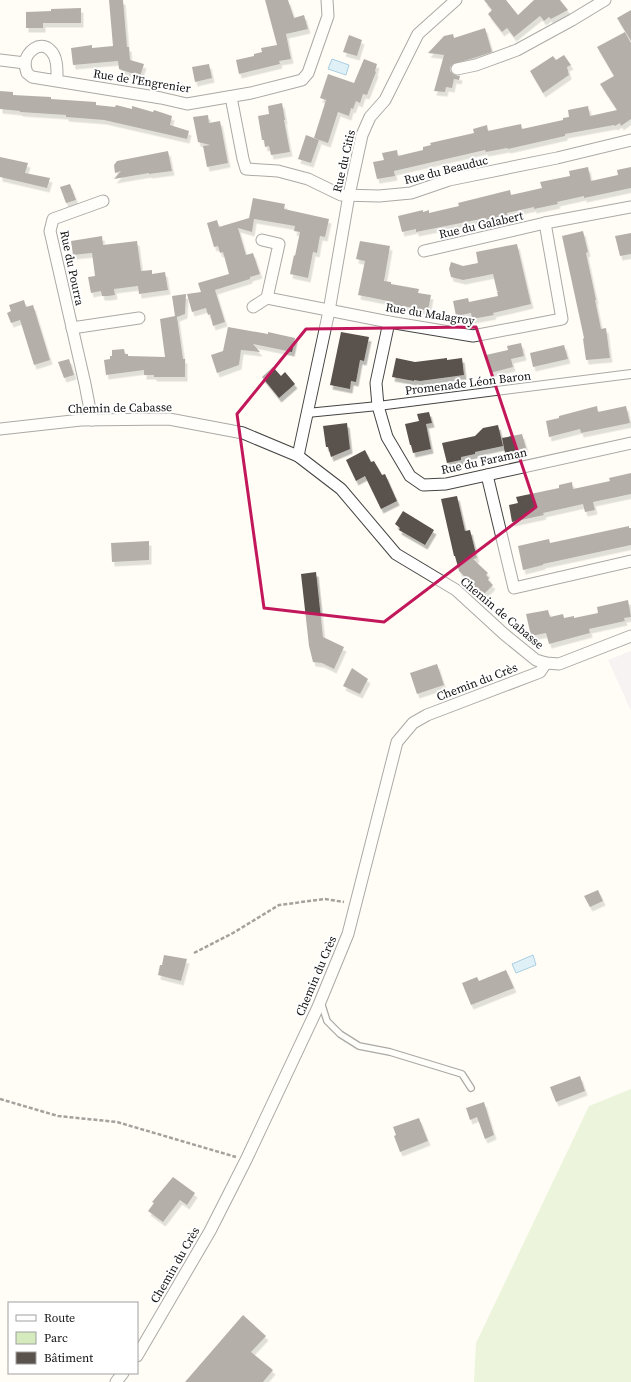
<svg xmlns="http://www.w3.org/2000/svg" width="631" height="1382" font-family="'Source Serif 4',serif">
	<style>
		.industrial { fill: #eee6ef }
		.green { fill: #d5ebbd }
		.water { fill: #b9e0f7; stroke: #3f96cf }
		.building { fill: #5a524d; filter: url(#shadow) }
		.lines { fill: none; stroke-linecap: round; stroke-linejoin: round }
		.service-casing { stroke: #444; stroke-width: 8 }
		.pedestrian-casing { stroke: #444; stroke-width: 10 }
		.minor-casing { stroke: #444; stroke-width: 13 }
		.path { stroke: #333; stroke-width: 2.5; stroke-dasharray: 4 2; stroke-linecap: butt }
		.service { stroke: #fff; stroke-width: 5.5 }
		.pedestrian { stroke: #fff; stroke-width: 8 }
		.minor { stroke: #fff; stroke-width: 11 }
		.marked { fill: none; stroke: #c2185b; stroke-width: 3; stroke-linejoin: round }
		.labels { text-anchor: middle; stroke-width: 4; stroke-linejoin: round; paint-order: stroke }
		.street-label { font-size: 12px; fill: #111; stroke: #fff }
	</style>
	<defs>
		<filter id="shadow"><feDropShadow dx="2.5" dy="4.5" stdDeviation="0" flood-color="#0004"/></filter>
	</defs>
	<rect width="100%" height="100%" fill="#fffdf5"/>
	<path class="industrial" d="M 631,651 L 631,711 L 608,660 Z"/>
	<path class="green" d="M 631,1089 L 631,1382 L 474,1382 L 476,1343 L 589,1106 Z"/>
	<g class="water">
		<path d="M 332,59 L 349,65 L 346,75 L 328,69 Z"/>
		<path d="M 533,955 L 536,965 L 516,973 L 512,964 Z"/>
	</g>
	<g class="building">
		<path d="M 109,0 L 123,0 L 127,47 L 129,47 L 130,60 L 144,64 L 140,76 L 119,69 L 118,61 L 73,65 L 71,48 L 92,45 L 92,48 L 113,46 Z"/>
		<path d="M 265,0 L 288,0 L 294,18 L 304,15 L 308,29 L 286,34 L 291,59 L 279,61 L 280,64 L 239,74 L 236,60 L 254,56 L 254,54 L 262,52 L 261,48 L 277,45 Z"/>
		<path d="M 484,0 L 506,0 L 518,15 L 534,0 L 560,0 L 568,10 L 551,19 L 549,17 L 544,21 L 540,16 L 514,37 L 507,28 L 502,32 L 488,14 L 492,10 Z"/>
		<path d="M 81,8 L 81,23 L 43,23 L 43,28 L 26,28 L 26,12 L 51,11 L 51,9 Z"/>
		<path d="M 631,10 L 631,41 L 617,18 Z"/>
		<path d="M 485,28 L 492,52 L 474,58 L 453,64 L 450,67 L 450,71 L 454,75 L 460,76 L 459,80 L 454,79 L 452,88 L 446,87 L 445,92 L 434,91 L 444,55 L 428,53 L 444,36 L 453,34 L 454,38 Z"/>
		<path d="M 625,32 L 631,43 L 631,119 L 621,126 L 620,123 L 615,126 L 614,125 L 565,134 L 565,136 L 508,149 L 507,148 L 486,152 L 485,150 L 394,171 L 395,176 L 377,179 L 373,162 L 384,160 L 382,153 L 397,150 L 398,156 L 423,150 L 423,147 L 431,145 L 430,143 L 474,133 L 473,129 L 487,125 L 488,131 L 521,124 L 522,129 L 563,120 L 563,118 L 569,117 L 568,110 L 588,106 L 590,116 L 617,110 L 600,84 L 614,76 L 597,47 Z"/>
		<path d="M 349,35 L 362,40 L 357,56 L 343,52 Z"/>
		<path d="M 564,55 L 571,65 L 567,67 L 569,75 L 543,93 L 530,71 L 553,56 L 556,60 Z"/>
		<path d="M 364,59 L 377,64 L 375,71 L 376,72 L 367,95 L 363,94 L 360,103 L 356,101 L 353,109 L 351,108 L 349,116 L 338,112 L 328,143 L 314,138 L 326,100 L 320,98 L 328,74 L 354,83 Z"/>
		<path d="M 209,64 L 212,78 L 195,82 L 192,67 Z"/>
		<path d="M 0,91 L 13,92 L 13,95 L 51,97 L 51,99 L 96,102 L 96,105 L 115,107 L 116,105 L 132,109 L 132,106 L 153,112 L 154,110 L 172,116 L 170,125 L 189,131 L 187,139 L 104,120 L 66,117 L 66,115 L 20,112 L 20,111 L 0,109 Z"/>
		<path d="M 282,103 L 285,120 L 284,120 L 290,152 L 271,155 L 269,146 L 265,147 L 264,140 L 262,140 L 258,116 L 269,114 L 268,106 Z"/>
		<path d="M 208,115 L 209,123 L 220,121 L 228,163 L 207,167 L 203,146 L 210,145 L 198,142 L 193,117 Z"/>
		<path d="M 306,135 L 319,140 L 311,163 L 298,159 Z"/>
		<path d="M 168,151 L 172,171 L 149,174 L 149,173 L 114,179 L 121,171 L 115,173 L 114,165 L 117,161 Z"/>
		<path d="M 0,157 L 28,163 L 25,173 L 50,178 L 47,188 L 0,177 Z"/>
		<path d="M 588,167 L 591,181 L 618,175 L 617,170 L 631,167 L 631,188 L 584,198 L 584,196 L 557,202 L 558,204 L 534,209 L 534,207 L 507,213 L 507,215 L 487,220 L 486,218 L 416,232 L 416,229 L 402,232 L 398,216 L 423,210 L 423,212 L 429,210 L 429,213 L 459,206 L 458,203 L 510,190 L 511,195 L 542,188 L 540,182 L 570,176 L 569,171 Z"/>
		<path d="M 70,184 L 76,200 L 66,203 L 60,187 Z"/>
		<path d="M 253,198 L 285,204 L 284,209 L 329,219 L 325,237 L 320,236 L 317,253 L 313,252 L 308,278 L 290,274 L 294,255 L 295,256 L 300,232 L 294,231 L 295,226 L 254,219 L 252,232 L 238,228 L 246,255 L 253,253 L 260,274 L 250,277 L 250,279 L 215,290 L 225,322 L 213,326 L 210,314 L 208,315 L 206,308 L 192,312 L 187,294 L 201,292 L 198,283 L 229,274 L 223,252 L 220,253 L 218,246 L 214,247 L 207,223 L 217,220 L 219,227 L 249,218 Z"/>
		<path d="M 583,231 L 588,252 L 586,253 L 596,300 L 595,300 L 601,329 L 606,328 L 610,358 L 586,360 L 583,339 L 584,338 L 562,236 Z"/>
		<path d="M 631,233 L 631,254 L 620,256 L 615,236 Z"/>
		<path d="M 102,236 L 103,245 L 137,241 L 141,271 L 152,270 L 152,274 L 165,272 L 168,290 L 139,294 L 138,286 L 114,289 L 115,295 L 108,296 L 102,296 L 101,291 L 91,293 L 88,277 L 95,276 L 92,253 L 73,255 L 71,241 Z"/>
		<path d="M 360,241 L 390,246 L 384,281 L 391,282 L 391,284 L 419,289 L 418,293 L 431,295 L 428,311 L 403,306 L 402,309 L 392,307 L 393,302 L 358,295 L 365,261 L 356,259 Z"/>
		<path d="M 517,244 L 531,304 L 493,313 L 494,315 L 472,319 L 471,313 L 456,316 L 453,301 L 468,298 L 469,302 L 498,296 L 497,292 L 499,291 L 497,291 L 493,274 L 463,280 L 451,277 L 449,269 L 451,262 L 463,266 L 478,263 L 476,252 Z"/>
		<path d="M 186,294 L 185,314 L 177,317 L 183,359 L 185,359 L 185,377 L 154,377 L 154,375 L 144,375 L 144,370 L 106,375 L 104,360 L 110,359 L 110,356 L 112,356 L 112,350 L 124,349 L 125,354 L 128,354 L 128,356 L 165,357 L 160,319 L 175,316 L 172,296 Z"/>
		<path d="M 24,300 L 26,307 L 33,305 L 50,360 L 34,365 L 20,320 L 11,323 L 7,313 L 11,311 L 9,305 Z"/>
		<path d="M 228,327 L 268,334 L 268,332 L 295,338 L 292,352 L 253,344 L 260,352 L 241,350 L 239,365 L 217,373 L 211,355 L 223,351 Z"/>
		<path d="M 341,332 L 369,337 L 364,361 L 360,360 L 356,382 L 351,381 L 350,389 L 330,385 Z"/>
		<path d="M 521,343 L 524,356 L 511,359 L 510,355 L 513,367 L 490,373 L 486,355 L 508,350 L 507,346 Z"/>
		<path d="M 564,345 L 568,359 L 533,367 L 530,353 Z"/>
		<path d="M 396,358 L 415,362 L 447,358 L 447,360 L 462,358 L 464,375 L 420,381 L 414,380 L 414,381 L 392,377 Z"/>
		<path d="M 69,359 L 74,375 L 64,378 L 58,362 Z"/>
		<path d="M 273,367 L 281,376 L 285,372 L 295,384 L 279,398 L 262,377 Z"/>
		<path d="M 597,406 L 598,412 L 626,406 L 630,423 L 581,433 L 580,429 L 549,437 L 546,421 L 559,418 L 559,416 Z"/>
		<path d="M 429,412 L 432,423 L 426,424 L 431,449 L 413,453 L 411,445 L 410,445 L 405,424 L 419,421 L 417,414 Z"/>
		<path d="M 347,423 L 350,449 L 331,457 L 328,447 L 326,447 L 323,426 Z"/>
		<path d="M 498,425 L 503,446 L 475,452 L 475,454 L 461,457 L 461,460 L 447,463 L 442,443 L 475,436 L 483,428 Z"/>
		<path d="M 522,434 L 526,448 L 505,453 L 502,438 Z"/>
		<path d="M 365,450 L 371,462 L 374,461 L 382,475 L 385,474 L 397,501 L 381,509 L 365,476 L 356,481 L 346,460 Z"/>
		<path d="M 631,473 L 631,494 L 593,502 L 595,510 L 585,512 L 583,504 L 543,513 L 544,515 L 512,522 L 509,505 L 518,503 L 516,497 L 559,488 L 559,485 L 572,482 L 573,489 L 610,481 L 609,478 Z"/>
		<path d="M 457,496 L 465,531 L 470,530 L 477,558 L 473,559 L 488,573 L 486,575 L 489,578 L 488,580 L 493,585 L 483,595 L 459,571 L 455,556 L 454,556 L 441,499 Z"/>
		<path d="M 403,511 L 434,530 L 425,545 L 399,530 L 400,528 L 395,524 Z"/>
		<path d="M 629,526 L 629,528 L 631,528 L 631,545 L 543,564 L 543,565 L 523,570 L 518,546 L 549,539 L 550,543 Z"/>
		<path d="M 149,541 L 149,560 L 112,562 L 111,543 Z"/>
		<path d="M 316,572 L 323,637 L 344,647 L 334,669 L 322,663 L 313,662 L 309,646 L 301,574 Z"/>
		<path d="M 628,600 L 631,617 L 624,618 L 625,621 L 589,629 L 590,633 L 549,644 L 546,633 L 531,636 L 526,614 L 548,610 L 550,617 L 563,614 L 564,618 L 574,616 L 574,618 L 598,613 L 597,607 Z"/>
		<path d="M 437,664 L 444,685 L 417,694 L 410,673 Z"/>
		<path d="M 352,668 L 368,679 L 360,694 L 343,686 Z"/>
		<path d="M 598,890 L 603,901 L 590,907 L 584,896 Z"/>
		<path d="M 164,955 L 187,959 L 181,981 L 158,975 L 160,965 L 162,965 Z"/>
		<path d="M 506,970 L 514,988 L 471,1005 L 462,983 L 477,977 L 479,981 Z"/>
		<path d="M 580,1076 L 585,1091 L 556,1102 L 550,1087 Z"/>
		<path d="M 484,1102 L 494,1135 L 485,1139 L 477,1117 L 470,1120 L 466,1108 Z"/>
		<path d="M 419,1118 L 428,1141 L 400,1152 L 394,1136 L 396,1135 L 393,1127 Z"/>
		<path d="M 173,1177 L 195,1193 L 187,1205 L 180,1200 L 163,1222 L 148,1211 L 154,1203 L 152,1202 Z"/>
		<path d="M 243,1315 L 266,1336 L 251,1352 L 273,1370 L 263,1382 L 185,1382 Z"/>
	</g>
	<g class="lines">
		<g class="service-casing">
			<path id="service" d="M 321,1002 L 327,1021 L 340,1034 L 359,1046 L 390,1052 L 462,1074 L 471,1088"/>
		</g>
		<g class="pedestrian-casing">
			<path id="pedestrian" d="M 307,413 L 378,406 L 631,374"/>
		</g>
		<g class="minor-casing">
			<g id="minor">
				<path d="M 0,60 L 25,63"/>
				<path d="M 457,69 L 476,65 L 517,50 L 572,20 L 605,0"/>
				<path d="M 57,81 C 57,71 58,57 50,50 C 40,40 26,52 25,63 C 25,66 26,70 27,73 L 32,77 L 161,98 L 187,104 L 251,93 L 302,80 L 308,73 L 328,16 L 327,0"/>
				<path d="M 231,97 L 243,159 L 246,169 L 278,171 L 308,179 L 341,195 L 379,196 L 411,193 L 449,180 L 557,158 L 631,140"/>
				<path d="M 424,251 L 545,223"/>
				<path d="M 267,298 L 389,322 L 473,336 L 562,319 L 545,223 L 631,207"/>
				<path d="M 253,307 L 267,298 L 279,244 L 262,240"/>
				<path d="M 389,322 L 376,383 L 378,406 L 387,437 L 410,476 L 423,485 L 446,484 L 631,443"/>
				<path d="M 72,328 L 139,318"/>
				<path d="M 92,420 L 85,384 L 50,231 L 53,219 L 103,201"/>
				<path d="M 0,429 L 81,420 L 169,419 L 243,433 L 298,456 L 341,489 L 396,554 L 456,590 L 504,634 L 536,660 L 546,663 L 559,664 L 631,636"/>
				<path d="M 298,456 L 329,311 L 349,195 L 362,135 L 370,117 L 385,100 L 418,34 L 456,0"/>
				<path d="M 487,475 L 514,588 L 631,561"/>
				<path d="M 137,1356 L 210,1231 L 246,1160 L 318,1007 L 348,934 L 397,742 L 413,723 L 427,715 L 540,672 L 546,663"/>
				<path d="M 116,1382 L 123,1373"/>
			</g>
		</g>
		<g class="path">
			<path d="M 194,953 L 233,933 L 279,905 L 325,899 L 344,902"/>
			<path d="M 0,1099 L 58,1116 L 117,1122 L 236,1157"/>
		</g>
		<use href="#service" class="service"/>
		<use href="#pedestrian" class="pedestrian"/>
		<use href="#minor" class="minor"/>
	</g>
	<path d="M0 0H631V1382H0ZM 476,327 L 536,507 L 384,622 L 264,608 L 237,414 L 306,329 Z" fill="#fffdf5" fill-opacity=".55" fill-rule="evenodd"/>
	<path class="marked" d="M 476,327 L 536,507 L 384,622 L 264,608 L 237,414 L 306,329 Z"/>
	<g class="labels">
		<g class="street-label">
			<text transform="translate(142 81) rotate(9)" y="4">Rue de l'Engrenier</text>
			<text transform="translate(344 161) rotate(-77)" y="4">Rue du Citis</text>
			<text transform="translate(446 170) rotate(-14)" y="4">Rue du Beauduc</text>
			<text transform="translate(481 225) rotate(-13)" y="4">Rue du Galabert</text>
			<text transform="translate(72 268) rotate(78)" y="4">Rue du Pourra</text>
			<text transform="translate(430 314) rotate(9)" y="4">Rue du Malagroy</text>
			<text transform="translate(468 383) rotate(-7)" y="4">Promenade Léon Baron</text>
			<text transform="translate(120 408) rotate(-1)" y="4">Chemin de Cabasse</text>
			<text transform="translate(484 461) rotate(-12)" y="4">Rue du Faraman</text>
			<text transform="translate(502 613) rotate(40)" y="4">Chemin de Cabasse</text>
			<text transform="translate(477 682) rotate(-21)" y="4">Chemin du Crès</text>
			<text transform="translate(316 976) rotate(-67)" y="4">Chemin du Crès</text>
			<text transform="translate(175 1265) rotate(-60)" y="4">Chemin du Crès</text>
		</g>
	</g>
	<rect x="8" y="1302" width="130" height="72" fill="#ffffff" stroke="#a0a0a0"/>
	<rect x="16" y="1315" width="20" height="6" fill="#ffffff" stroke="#a0a0a0"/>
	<text x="44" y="1322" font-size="12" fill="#111111">Route</text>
	<rect x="16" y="1332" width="20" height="12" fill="#d5ebbd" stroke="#a0a0a0"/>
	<text x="44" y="1342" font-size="12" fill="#111111">Parc</text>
	<rect x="16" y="1352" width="20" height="12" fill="#5a524d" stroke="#a0a0a0"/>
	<text x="44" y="1362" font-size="12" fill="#111111">Bâtiment</text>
</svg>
